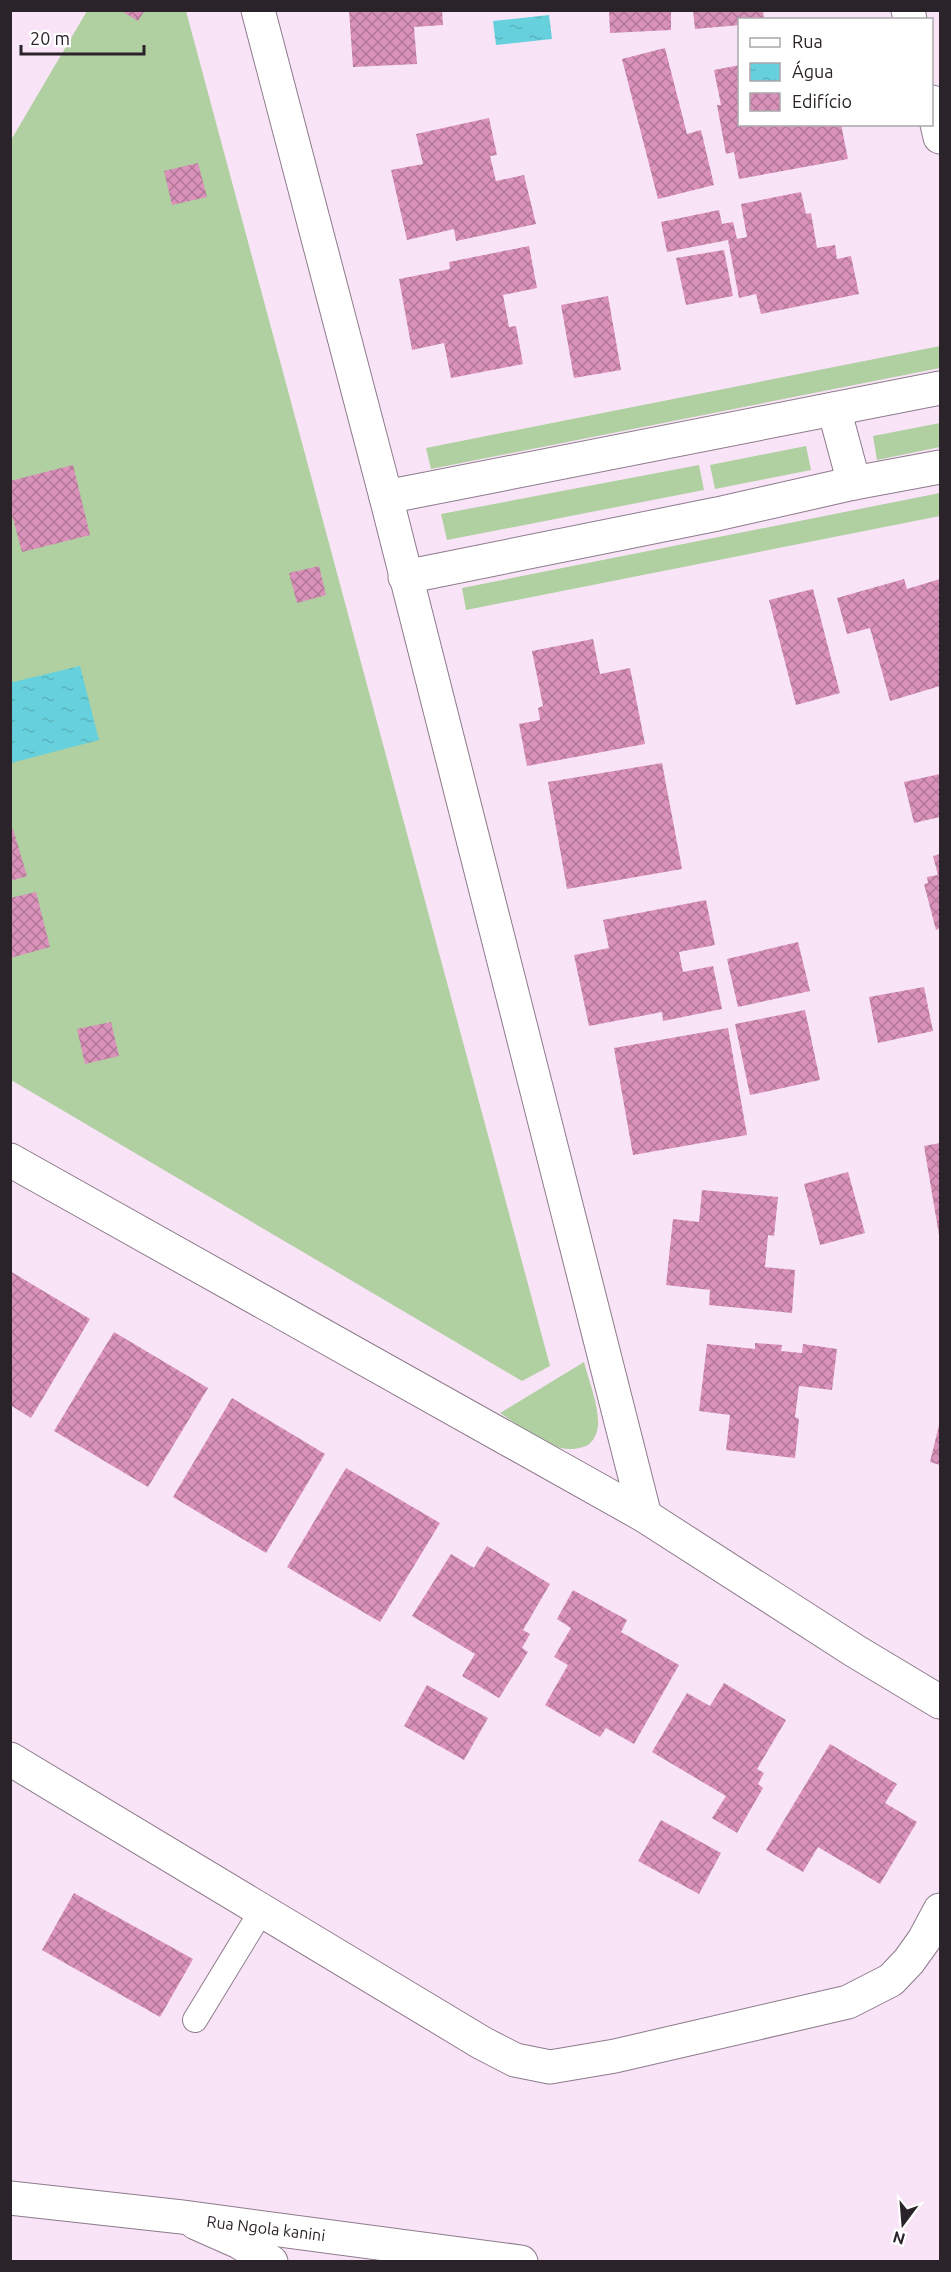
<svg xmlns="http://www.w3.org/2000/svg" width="951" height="2272" font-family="Ubuntu,sans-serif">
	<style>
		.grass { fill: #b0d0a2 }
		.water { fill: url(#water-ripples) }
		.building { fill: url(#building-cross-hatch) }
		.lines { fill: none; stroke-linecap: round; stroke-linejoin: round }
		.service-casing { stroke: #8d7b8b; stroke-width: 26 }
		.minor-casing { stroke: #8d7b8b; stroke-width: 35 }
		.tertiary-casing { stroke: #8d7b8b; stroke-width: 35 }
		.secondary-casing { stroke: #8d7b8b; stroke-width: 35 }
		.service { stroke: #fff; stroke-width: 24 }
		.minor { stroke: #fff; stroke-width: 33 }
		.tertiary { stroke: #fff; stroke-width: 33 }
		.secondary { stroke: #fff; stroke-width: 33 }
		.labels { text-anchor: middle; stroke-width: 4.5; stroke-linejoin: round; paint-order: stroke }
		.street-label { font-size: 16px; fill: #2b232a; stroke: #fff }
	</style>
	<defs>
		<pattern id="water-ripples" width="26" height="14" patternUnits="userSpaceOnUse" patternTransform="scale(1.5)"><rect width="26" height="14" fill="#66d1dc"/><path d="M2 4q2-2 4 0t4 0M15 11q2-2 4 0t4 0" fill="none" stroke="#59b3bd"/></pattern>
		<pattern id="building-cross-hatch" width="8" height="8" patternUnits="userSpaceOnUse" patternTransform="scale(1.5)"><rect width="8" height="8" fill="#da92ba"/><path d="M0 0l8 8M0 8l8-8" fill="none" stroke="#b17797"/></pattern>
	</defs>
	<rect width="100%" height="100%" fill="#f8e4f6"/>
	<g class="grass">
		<path d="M 87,11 L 186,11 L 550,1366 L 522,1381 L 11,1080 L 11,140 Z"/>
		<path d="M 940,346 L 940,368 L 431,469 L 426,448 Z"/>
		<path d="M 940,423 L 940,447 L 877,460 L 873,436 Z"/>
		<path d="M 806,446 L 811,470 L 715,489 L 710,465 Z"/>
		<path d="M 699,465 L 704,490 L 447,540 L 441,514 Z"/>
		<path d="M 940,493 L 940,516 L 466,610 L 462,588 Z"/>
		<path d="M 584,1362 C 589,1382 599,1405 598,1426 C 597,1435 592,1445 583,1447 C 553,1457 523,1428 500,1413 Z"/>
	</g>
	<g class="water">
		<path d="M 549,15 L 552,39 L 496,45 L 493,21 Z"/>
		<path d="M 80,666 L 99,740 L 11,763 L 11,680 L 13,682 Z"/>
	</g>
	<g class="building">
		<path d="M 120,10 L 145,10 L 138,21 Z"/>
		<path d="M 349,10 L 442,10 L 443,25 L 414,27 L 417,64 L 353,67 Z"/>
		<path d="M 609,10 L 671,10 L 671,30 L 610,33 Z"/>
		<path d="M 693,10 L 763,10 L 764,20 L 740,20 L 740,25 L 695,29 Z"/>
		<path d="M 665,48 L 687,134 L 701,130 L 714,185 L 658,199 L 622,59 Z"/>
		<path d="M 740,65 L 740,124 L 841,124 L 848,159 L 739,179 L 734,152 L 726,154 L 717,105 L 721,105 L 714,70 Z"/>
		<path d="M 489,118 L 497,155 L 490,156 L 496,181 L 524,175 L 536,224 L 456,241 L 454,229 L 407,240 L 391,170 L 423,164 L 416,134 Z"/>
		<path d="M 198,163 L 207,197 L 172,205 L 164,171 Z"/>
		<path d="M 801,192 L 806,214 L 811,213 L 817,248 L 835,245 L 837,259 L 851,256 L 859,294 L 761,314 L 756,294 L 739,298 L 728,240 L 667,252 L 661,222 L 719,210 L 722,224 L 733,222 L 737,239 L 747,237 L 741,204 Z"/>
		<path d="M 529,246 L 537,288 L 503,295 L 509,327 L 516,326 L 523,364 L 451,378 L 444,343 L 412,350 L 399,279 L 450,269 L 449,262 Z"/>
		<path d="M 724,250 L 733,296 L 686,305 L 676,258 Z"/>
		<path d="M 608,296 L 621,370 L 574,378 L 561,305 Z"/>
		<path d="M 73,465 L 90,535 L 22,552 L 10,508 L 10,481 Z"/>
		<path d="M 319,566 L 326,595 L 297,603 L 289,573 Z"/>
		<path d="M 904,579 L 907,589 L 940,579 L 940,686 L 890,701 L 870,628 L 847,634 L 837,598 Z"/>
		<path d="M 813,589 L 840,693 L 796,705 L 769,600 Z"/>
		<path d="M 593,639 L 600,674 L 630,668 L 645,744 L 527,766 L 519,724 L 540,720 L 538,708 L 543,706 L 532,651 Z"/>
		<path d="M 662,763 L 682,869 L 567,889 L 548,782 Z"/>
		<path d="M 940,774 L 940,817 L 914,823 L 904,782 Z"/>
		<path d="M 13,829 L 27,876 L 10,881 L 10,830 Z"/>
		<path d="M 940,854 L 940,928 L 936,930 L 924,884 L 928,883 L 927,877 L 938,875 L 933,856 Z"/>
		<path d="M 36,892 L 50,947 L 10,958 L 10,898 Z"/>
		<path d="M 706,900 L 715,945 L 679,952 L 683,972 L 713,966 L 722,1009 L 663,1021 L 662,1012 L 589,1026 L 574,955 L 609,948 L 603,920 Z"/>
		<path d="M 798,942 L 810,991 L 738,1007 L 727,959 Z"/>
		<path d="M 924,987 L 933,1031 L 878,1043 L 869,997 Z"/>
		<path d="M 805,1010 L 820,1080 L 750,1095 L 735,1024 Z"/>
		<path d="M 111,1022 L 119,1056 L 85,1064 L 77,1029 Z"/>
		<path d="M 728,1028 L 747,1135 L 633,1155 L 614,1048 Z"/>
		<path d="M 940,1143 L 940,1235 L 939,1235 L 924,1146 Z"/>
		<path d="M 848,1172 L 865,1233 L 820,1245 L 804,1184 Z"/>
		<path d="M 702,1190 L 778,1197 L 774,1236 L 768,1235 L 765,1267 L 795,1270 L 792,1313 L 709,1305 L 710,1290 L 666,1285 L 673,1219 L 699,1222 Z"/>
		<path d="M 10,1271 L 90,1319 L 31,1418 L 10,1405 Z"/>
		<path d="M 114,1332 L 208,1388 L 148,1487 L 54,1431 Z"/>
		<path d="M 755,1343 L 782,1345 L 781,1351 L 802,1353 L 803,1344 L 837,1349 L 832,1390 L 799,1386 L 795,1417 L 799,1419 L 795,1458 L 726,1450 L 730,1415 L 699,1411 L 707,1344 L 755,1349 Z"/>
		<path d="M 232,1398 L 325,1454 L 266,1553 L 173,1497 Z"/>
		<path d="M 940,1421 L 940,1465 L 930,1462 Z"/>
		<path d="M 346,1468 L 440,1523 L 380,1622 L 287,1567 Z"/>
		<path d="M 487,1546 L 550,1584 L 523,1630 L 530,1634 L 522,1648 L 528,1652 L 499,1698 L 462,1676 L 475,1654 L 412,1616 L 451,1554 L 474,1568 Z"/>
		<path d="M 573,1590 L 627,1620 L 621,1632 L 679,1665 L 634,1744 L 606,1728 L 600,1737 L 545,1705 L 568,1665 L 554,1657 L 571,1628 L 557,1619 Z"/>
		<path d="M 724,1683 L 786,1720 L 757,1769 L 764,1773 L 758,1784 L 763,1788 L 737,1833 L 712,1818 L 726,1796 L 652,1752 L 687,1693 L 710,1706 Z"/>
		<path d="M 427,1685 L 488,1718 L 464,1760 L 404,1726 Z"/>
		<path d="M 830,1744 L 897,1784 L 885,1803 L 917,1822 L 880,1884 L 818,1847 L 803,1872 L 766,1850 Z"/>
		<path d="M 661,1820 L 721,1853 L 699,1894 L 638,1861 Z"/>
		<path d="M 74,1893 L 193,1959 L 160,2017 L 42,1950 Z"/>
	</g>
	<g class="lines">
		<g class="service-casing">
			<path id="service" d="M 195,2020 L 262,1910"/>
		</g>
		<g class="minor-casing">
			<g id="minor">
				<path d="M 258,10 L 386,497 L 645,1516"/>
				<path d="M 908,10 L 910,20"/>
				<path d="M 932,102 L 940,137"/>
				<path d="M 834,409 L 854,483"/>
				<path d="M 386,497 L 940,388"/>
				<path d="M 405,577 L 717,514 L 854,483 L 940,467"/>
				<path d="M 10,1160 L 645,1516 L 855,1651 L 940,1702"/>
				<path d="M 10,1759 L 482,2043 L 515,2060 L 550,2067 L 615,2056 L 848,2002 L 891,1980 L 909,1961 L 924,1940 L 940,1910"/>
			</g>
		</g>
		<g class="tertiary-casing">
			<path id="tertiary" d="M 196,2223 L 239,2242 L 271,2262"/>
		</g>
		<g class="secondary-casing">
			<path id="secondary" d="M 10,2198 L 182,2217 L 521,2262"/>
		</g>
		<use href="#service" class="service"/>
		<use href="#minor" class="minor"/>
		<use href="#tertiary" class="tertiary"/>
		<use href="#secondary" class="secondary"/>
	</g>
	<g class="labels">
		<g class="street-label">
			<text transform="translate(266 2228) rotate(7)" y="6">Rua Ngola kanini</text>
		</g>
	</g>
	<rect width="951" height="2272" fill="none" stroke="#2b232a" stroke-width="24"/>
	<rect x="738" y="18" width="195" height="108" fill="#ffffff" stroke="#aaa7aa" stroke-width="1.5"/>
	<rect x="750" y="38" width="30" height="9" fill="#ffffff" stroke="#aaa7aa" stroke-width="1.5"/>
	<text x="792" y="48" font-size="18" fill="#2b232a">Rua</text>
	<rect x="750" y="63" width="30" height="18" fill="url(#water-ripples)" stroke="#aaa7aa" stroke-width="1.5"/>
	<text x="792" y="78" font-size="18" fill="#2b232a">Água</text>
	<rect x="750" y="93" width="30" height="18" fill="url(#building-cross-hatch)" stroke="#aaa7aa" stroke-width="1.5"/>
	<text x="792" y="108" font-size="18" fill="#2b232a">Edifício</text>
	<g transform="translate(903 2224) rotate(196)" stroke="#ffffff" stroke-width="4.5" paint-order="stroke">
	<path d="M0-4.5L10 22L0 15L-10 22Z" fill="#2b232a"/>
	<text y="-9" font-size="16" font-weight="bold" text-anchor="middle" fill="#2b232a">N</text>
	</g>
	<path d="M21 45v9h123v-9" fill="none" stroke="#2b232a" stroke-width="3"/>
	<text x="30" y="45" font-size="18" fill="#2b232a" stroke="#ffffff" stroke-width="4.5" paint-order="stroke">20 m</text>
</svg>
